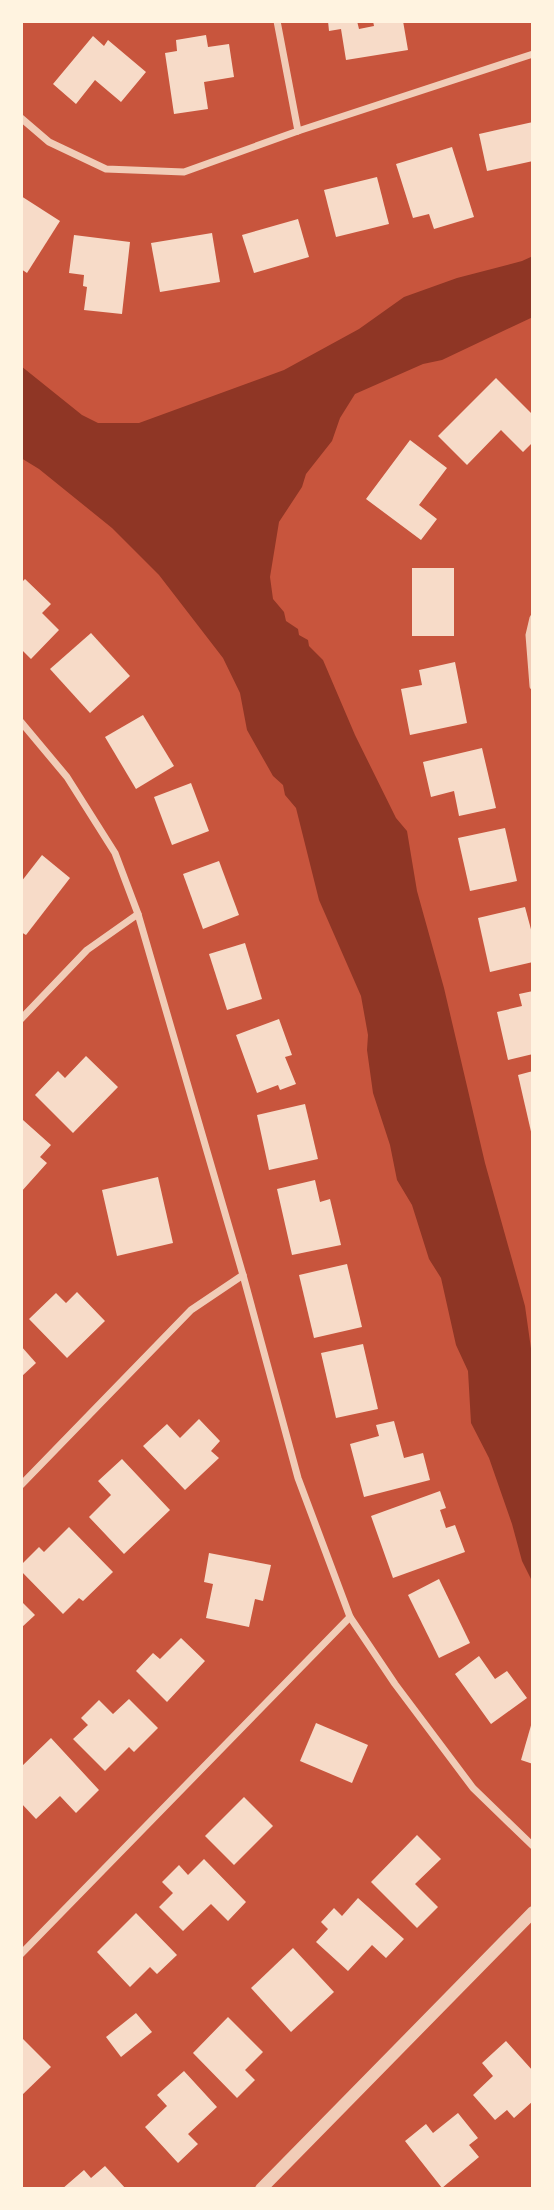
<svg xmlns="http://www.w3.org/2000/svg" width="554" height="2210" font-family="'Zilla Slab',serif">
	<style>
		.water { fill: #8f3625 }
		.building { fill: #f7dbc8 }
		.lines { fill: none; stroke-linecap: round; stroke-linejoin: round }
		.minor { stroke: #f1ccb7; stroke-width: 7 }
		.tertiary { stroke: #f1ccb7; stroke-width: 12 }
	</style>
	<rect width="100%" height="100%" fill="#c8553d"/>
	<path class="water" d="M 533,256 L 533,317 L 442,360 L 423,364 L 355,394 L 340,418 L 332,441 L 306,474 L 302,487 L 279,522 L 270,577 L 273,599 L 284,612 L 286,621 L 298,629 L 299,635 L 308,640 L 309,646 L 323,660 L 355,735 L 396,818 L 407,831 L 417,891 L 444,988 L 485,1163 L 525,1306 L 533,1363 L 533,1583 L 522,1561 L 512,1524 L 489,1458 L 471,1423 L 468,1371 L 456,1345 L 441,1278 L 429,1259 L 412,1205 L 397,1180 L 390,1145 L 373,1093 L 367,1050 L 368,1035 L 361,996 L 319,900 L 296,808 L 285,795 L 283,785 L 273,776 L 247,730 L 240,693 L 223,658 L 159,575 L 112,528 L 39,469 L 21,458 L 21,366 L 82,415 L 98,423 L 139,423 L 284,370 L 359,329 L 404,297 L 457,278 L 522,261 Z"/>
	<g class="building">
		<path d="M 328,21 L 357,21 L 359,29 L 374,26 L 373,21 L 403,21 L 408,50 L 346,60 L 341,29 L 329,31 Z"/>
		<path d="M 206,35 L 208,47 L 229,44 L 234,77 L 204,82 L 208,109 L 174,114 L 165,53 L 177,51 L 176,40 Z"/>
		<path d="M 93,36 L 104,46 L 108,40 L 146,72 L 121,102 L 95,80 L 76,104 L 53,84 Z"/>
		<path d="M 533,122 L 533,161 L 487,171 L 479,134 Z"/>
		<path d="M 452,147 L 474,217 L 434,229 L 429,214 L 413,218 L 396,164 Z"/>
		<path d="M 377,177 L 389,224 L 336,237 L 324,190 Z"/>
		<path d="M 21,196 L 60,221 L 27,273 L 21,269 Z"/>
		<path d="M 298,219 L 309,257 L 254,273 L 242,235 Z"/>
		<path d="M 212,233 L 220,282 L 160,292 L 151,243 Z"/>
		<path d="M 74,235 L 130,242 L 122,314 L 84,310 L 87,287 L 83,286 L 84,275 L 69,273 Z"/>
		<path d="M 496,378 L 533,415 L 533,442 L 523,452 L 501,430 L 467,465 L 438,436 Z"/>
		<path d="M 410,440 L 447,468 L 419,505 L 437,519 L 421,540 L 366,499 Z"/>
		<rect x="412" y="568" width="42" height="68"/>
		<path d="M 25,579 L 51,604 L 42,613 L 59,630 L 31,659 L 21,649 L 21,583 Z"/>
		<path d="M 91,633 L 130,676 L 90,713 L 50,669 Z"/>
		<path d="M 455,662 L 467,723 L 410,735 L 401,689 L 422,685 L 419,670 Z"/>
		<path d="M 143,715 L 174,766 L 136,789 L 105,737 Z"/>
		<path d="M 482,748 L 496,808 L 459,816 L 454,791 L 431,797 L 423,762 Z"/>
		<path d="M 191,783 L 209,831 L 172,845 L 154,797 Z"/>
		<path d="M 505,828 L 517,881 L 470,891 L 458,838 Z"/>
		<path d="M 42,855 L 70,878 L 26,935 L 21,932 L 21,882 Z"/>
		<path d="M 219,861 L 239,915 L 203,929 L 183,874 Z"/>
		<path d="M 525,907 L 533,937 L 533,962 L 490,972 L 478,918 Z"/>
		<path d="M 245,943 L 262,999 L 227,1010 L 209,954 Z"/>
		<path d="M 533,991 L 533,1054 L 508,1060 L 497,1012 L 522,1006 L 519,994 Z"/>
		<path d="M 279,1019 L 292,1055 L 285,1057 L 296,1084 L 280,1090 L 278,1085 L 257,1093 L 236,1035 Z"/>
		<path d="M 86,1056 L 118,1087 L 73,1133 L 35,1095 L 58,1071 L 65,1078 Z"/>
		<path d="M 533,1071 L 533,1136 L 532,1136 L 518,1075 Z"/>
		<path d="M 305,1104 L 318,1159 L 269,1170 L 257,1115 Z"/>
		<path d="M 23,1120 L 51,1145 L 40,1157 L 47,1163 L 21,1192 L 21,1122 Z"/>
		<path d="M 158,1177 L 173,1243 L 117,1256 L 102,1190 Z"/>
		<path d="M 315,1180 L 320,1202 L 330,1199 L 341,1245 L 292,1255 L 277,1189 Z"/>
		<path d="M 347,1264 L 362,1327 L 314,1338 L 299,1275 Z"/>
		<path d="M 77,1292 L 105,1321 L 67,1358 L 29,1319 L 56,1293 L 66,1303 Z"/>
		<path d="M 363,1344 L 378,1409 L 336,1418 L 321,1353 Z"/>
		<path d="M 21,1346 L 36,1363 L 21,1377 Z"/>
		<path d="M 199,1419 L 220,1441 L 211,1451 L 219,1458 L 185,1490 L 143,1446 L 167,1424 L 180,1438 Z"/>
		<path d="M 394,1421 L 404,1458 L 423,1453 L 430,1480 L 364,1497 L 350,1444 L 379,1436 L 376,1425 Z"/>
		<path d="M 122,1459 L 170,1510 L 124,1554 L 89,1517 L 111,1495 L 98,1481 Z"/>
		<path d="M 440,1491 L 446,1508 L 440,1510 L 446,1528 L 455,1525 L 465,1552 L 393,1578 L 371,1516 Z"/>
		<path d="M 69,1527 L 113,1572 L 83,1601 L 79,1598 L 63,1614 L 21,1571 L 21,1565 L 39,1547 L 44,1552 Z"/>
		<path d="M 209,1553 L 271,1565 L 263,1601 L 255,1599 L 249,1627 L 206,1618 L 213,1584 L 204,1582 Z"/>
		<path d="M 439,1579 L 470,1643 L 439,1658 L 408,1595 Z"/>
		<path d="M 21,1601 L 35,1615 L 21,1628 Z"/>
		<path d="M 181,1638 L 205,1661 L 167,1702 L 136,1671 L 153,1653 L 160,1659 Z"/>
		<path d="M 479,1656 L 495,1679 L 507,1671 L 527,1698 L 491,1724 L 455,1674 Z"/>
		<path d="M 129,1699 L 158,1728 L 134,1752 L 129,1747 L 105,1771 L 73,1739 L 88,1725 L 81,1718 L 99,1700 L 113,1714 Z"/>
		<path d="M 532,1722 L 533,1722 L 533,1764 L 521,1760 Z"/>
		<path d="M 316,1723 L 368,1745 L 352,1783 L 300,1761 Z"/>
		<path d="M 51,1738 L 99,1790 L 76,1813 L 60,1796 L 36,1819 L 21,1803 L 21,1767 Z"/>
		<path d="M 244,1797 L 273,1826 L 234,1865 L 205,1836 Z"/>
		<path d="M 417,1835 L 441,1859 L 415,1884 L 438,1907 L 417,1928 L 371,1882 Z"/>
		<path d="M 204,1859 L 246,1902 L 228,1921 L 211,1904 L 183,1931 L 159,1907 L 173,1893 L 162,1882 L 179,1865 L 188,1875 Z"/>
		<path d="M 358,1898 L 404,1939 L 386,1958 L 372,1945 L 348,1971 L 316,1942 L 328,1929 L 321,1922 L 334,1908 L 342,1916 Z"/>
		<path d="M 136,1913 L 177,1955 L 157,1974 L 150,1967 L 130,1987 L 97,1952 Z"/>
		<path d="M 293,1948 L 334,1992 L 291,2032 L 251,1988 Z"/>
		<path d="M 136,2013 L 152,2032 L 121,2057 L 106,2037 Z"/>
		<path d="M 228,2017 L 263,2052 L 245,2070 L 255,2080 L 237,2098 L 193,2053 Z"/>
		<path d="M 21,2037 L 51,2067 L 21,2096 Z"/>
		<path d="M 506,2041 L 533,2071 L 533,2101 L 514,2118 L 507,2110 L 495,2120 L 473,2095 L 493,2076 L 482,2063 Z"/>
		<path d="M 184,2071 L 217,2107 L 188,2134 L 198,2144 L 178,2163 L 145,2127 L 167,2106 L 157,2095 Z"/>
		<path d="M 458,2113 L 478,2138 L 469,2145 L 479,2157 L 442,2188 L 405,2141 L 426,2124 L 433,2133 Z"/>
		<path d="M 105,2166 L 126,2189 L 62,2189 L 84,2170 L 91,2178 Z"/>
	</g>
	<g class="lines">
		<g class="minor">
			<path d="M 277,21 L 298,131"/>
			<path d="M 21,118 L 49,142 L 106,169 L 184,172 L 298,131 L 533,54"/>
			<path d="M 533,618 L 529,635 L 533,686"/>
			<path d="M 21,722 L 67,777 L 115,853 L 138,914 L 243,1275 L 298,1478 L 350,1617 L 395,1684 L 473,1788 L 533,1846"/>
			<path d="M 21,1019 L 87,950 L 138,914"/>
			<path d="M 21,1485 L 191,1310 L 243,1275"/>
			<path d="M 21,1954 L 350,1617"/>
		</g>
		<path class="tertiary" d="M 261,2189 L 533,1912"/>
	</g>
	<rect width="554" height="2210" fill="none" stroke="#fff3e0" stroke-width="46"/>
</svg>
